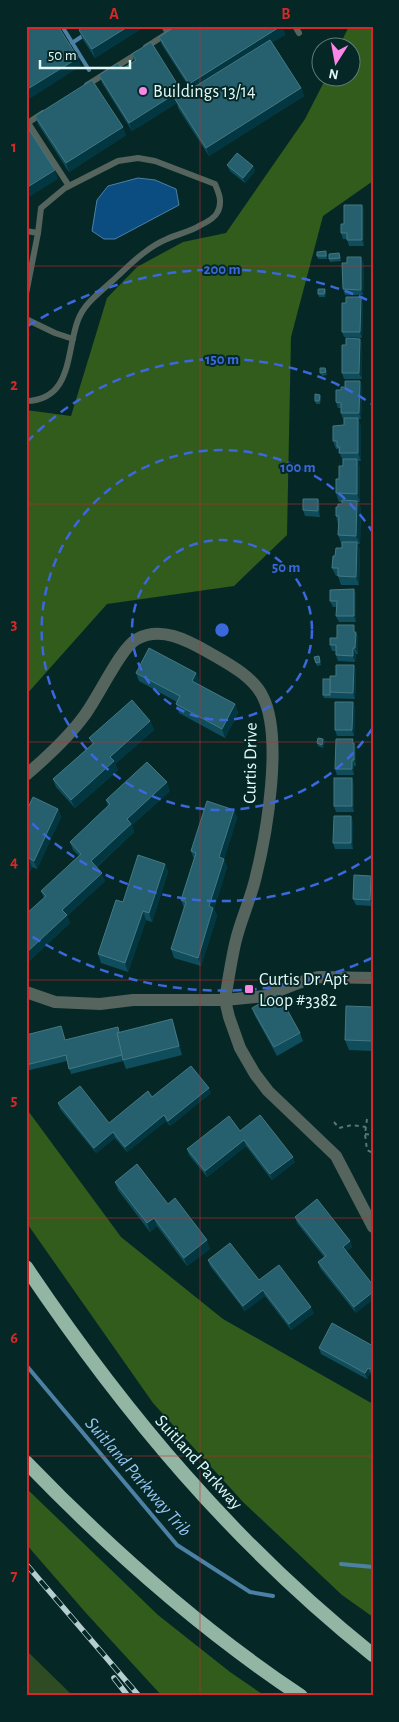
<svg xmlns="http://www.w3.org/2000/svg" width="399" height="1722" font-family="'Alegreya Sans',sans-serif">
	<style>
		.green { fill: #2f4b23 }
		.forest { fill: #315c1b }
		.water { fill: #0b4d81; stroke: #4c81a5 }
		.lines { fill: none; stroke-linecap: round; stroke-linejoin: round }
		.stream { stroke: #4c81a5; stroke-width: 4 }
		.path { stroke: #577675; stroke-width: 2; stroke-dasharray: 4 4; stroke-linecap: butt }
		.service { stroke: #55645d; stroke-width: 6 }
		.minor { stroke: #55645d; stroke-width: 12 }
		.trunk { stroke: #92b5a4; stroke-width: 14 }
		.rail-casing { stroke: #b5cecd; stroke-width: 5.5 }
		.rail { stroke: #052827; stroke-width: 4; stroke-dasharray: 11; stroke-linecap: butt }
		.wall { fill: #104d5c }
		.shaded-wall { fill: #023640 }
		.building { fill: #265f6d; stroke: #447882 }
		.grid { fill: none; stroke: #d62828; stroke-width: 1; stroke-opacity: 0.55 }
		.ring { fill: none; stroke: #3b68dd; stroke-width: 2.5; stroke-dasharray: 9 6 }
		.poi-dot { fill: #fa87e8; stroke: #052827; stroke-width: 2 }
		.labels { text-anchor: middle; stroke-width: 4; stroke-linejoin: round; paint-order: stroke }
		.poi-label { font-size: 18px; fill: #e2f9f8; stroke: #052827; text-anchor: start }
		.street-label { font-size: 18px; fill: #e2f9f8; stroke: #052827 }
		.water-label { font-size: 19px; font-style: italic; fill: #97c5f3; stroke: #052827 }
		.centre { fill: #3b68dd; stroke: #052827; stroke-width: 2.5 }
		.ring-label { font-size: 15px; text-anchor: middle; font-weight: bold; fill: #3b68dd; stroke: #052827; stroke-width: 4; stroke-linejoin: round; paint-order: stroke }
		.neatline { fill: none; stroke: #d62828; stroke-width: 2 }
		.grid-label { font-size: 16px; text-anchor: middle; font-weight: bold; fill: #d62828 }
	</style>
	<rect width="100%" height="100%" fill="#052827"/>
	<path class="green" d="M 26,1650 L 73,1696 L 26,1696 Z"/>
	<g class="forest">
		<path d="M 349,26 L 373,26 L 373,181 L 323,216 L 291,337 L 287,535 L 234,586 L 107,604 L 26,695 L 26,410 L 71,416 L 107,298 L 137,267 L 183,242 L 226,233 L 305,119 L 326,78 L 352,78 L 352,48 L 339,47 Z"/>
		<path d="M 26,1108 L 121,1237 L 223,1319 L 373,1404 L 373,1617 L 342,1595 L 243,1502 L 153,1403 L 26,1222 Z"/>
		<path d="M 26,1488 L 158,1615 L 230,1672 L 265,1696 L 162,1696 L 86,1613 L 26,1544 Z"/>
	</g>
	<path class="water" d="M 138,178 L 155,180 L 176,189 L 179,205 L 115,239 L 104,239 L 92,231 L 97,200 L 108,186 Z"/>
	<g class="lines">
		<g class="stream">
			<path d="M 62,26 L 89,70"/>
			<path d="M 72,43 L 84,35"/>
			<path d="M 26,1365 L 177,1545 L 250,1592 L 273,1596"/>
			<path d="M 341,1564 L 373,1567"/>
		</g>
		<g class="path">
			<path d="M 367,1119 L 365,1134 L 367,1150 L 373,1153"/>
			<path d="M 334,1122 L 339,1128 L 352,1125 L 366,1127"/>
			<path d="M 365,1134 L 373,1135"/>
		</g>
		<g class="service">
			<path d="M 164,26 L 168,33"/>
			<path d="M 295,26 L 299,33"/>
			<path d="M 146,47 L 179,26"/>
			<path d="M 87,85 L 138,53"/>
			<path d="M 28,123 L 69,186"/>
			<path d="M 26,124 L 43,113"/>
			<path d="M 26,231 L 38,233"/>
			<path d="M 26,294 L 38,233 L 41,208 L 65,188 L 118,161 L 138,158 L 155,161 L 215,184 C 219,193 223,203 217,213 C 214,219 205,223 199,226 C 189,232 178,234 167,239 C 145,248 128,267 110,283 C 98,294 84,304 78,320 C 66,351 73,400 26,401"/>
			<path d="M 26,319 L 55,333 L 73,339"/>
		</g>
		<g class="minor">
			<path d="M 26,775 C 47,757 68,738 84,716 C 98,698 121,647 137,639 C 161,626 187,640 208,652 C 227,663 253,676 263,697 C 283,737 267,832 256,876 C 251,899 240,921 235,944 C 231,962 228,981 225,1000 L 133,1000 L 100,1004 L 55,1002 L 26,992"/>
			<path d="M 373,978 L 319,977 L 309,979 L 265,996 L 225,1000 L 229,1017 L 240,1048 L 255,1074 L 268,1091 L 336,1156 L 373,1227"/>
		</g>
		<g class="trunk">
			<path d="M 26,1267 C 125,1414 234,1544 373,1655"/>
			<path d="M 26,1462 C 110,1549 200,1629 301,1696"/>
		</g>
		<g class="rail-casing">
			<g id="rail">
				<path d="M 26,1564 L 139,1696"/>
				<path d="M 114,1678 L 128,1696"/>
			</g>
		</g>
		<use href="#rail" class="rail"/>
	</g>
	<g class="wall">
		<path d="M 282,26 L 285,35 L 272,42 L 301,88 L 304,96 L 209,156 L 178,108 L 177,103 L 132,131 L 102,83 L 99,75 L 122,69 L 134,61 L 132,54 L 181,90 L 183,95 L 191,90 L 162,45 L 159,37 Z"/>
		<path d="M 142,28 L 95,58 L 82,38 L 79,30 Z"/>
		<path d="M 35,116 L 126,135 L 69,172 L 38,124 Z"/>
		<path d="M 227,165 L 253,166 L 255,171 L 245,183 L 230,171 Z"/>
		<path d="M 362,205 L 364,211 L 364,246 L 349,246 L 347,239 L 343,239 L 341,233 Z"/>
		<path d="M 339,253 L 341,261 L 330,262 L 329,259 Z"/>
		<path d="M 327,254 L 327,259 L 318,259 L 317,256 Z"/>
		<path d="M 364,263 L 363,295 L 345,295 L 343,289 Z"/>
		<path d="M 325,289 L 326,292 L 325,297 L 319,297 L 318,294 Z"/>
		<path d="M 363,303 L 362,338 L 344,337 L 342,332 Z"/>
		<path d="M 360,339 L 362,344 L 362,379 L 344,379 L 342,373 L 346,345 Z"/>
		<path d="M 325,368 L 327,375 L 322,376 L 320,373 Z"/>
		<path d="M 345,386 L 362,387 L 361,419 L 358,419 L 361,427 L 361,461 L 358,461 L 360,468 L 360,502 L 358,502 L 361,509 L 360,544 L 357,544 L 360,550 L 359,585 L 341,585 L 338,576 L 336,576 L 332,568 L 335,556 L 342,548 L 342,544 L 341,543 L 338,535 L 338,524 L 336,516 L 338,507 L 342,504 L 342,502 L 339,502 L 336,493 L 343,466 L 343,461 L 338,449 L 336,449 L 333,441 L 344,425 L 344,419 L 343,419 L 341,413 L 341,408 L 338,408 L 336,402 L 341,390 L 345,387 Z"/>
		<path d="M 320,395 L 321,398 L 320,404 L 316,404 L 315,401 Z"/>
		<path d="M 318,499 L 320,505 L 320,517 L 305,516 L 303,510 Z"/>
		<path d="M 354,589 L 356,595 L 356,622 L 339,622 L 336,616 L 336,607 L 333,607 L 330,601 Z"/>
		<path d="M 356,631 L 358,638 L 358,654 L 356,654 L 355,662 L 338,661 L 336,655 L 336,651 L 332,651 L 330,645 L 337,638 Z"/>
		<path d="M 319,656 L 321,665 L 317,666 L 314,657 Z"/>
		<path d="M 354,665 L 356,671 L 355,699 L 324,698 L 323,695 L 330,679 L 336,676 Z"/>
		<path d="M 136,673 L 196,673 L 199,681 L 197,684 L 235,704 L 238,713 L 225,738 L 179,713 L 176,704 L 177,702 L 139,681 Z"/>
		<path d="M 353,702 L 355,708 L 354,736 L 337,736 L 335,730 Z"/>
		<path d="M 150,721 L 154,730 L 115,764 L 118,770 L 75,808 L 56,787 L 53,779 L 92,744 L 89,738 Z"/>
		<path d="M 323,739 L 325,742 L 323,748 L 318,746 L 317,743 Z"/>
		<path d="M 354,743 L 356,749 L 356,766 L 354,766 L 354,775 L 337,775 L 335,769 Z"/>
		<path d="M 354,784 L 354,812 L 336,812 L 334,806 Z"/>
		<path d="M 170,791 L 132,825 L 134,832 L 97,867 L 105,881 L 67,916 L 70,923 L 28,962 L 26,960 L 26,914 L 44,898 L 41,891 L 79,856 L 73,850 L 70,842 L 108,806 L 106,800 Z"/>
		<path d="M 58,809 L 61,817 L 37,869 L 32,867 L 26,880 L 26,812 Z"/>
		<path d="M 234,810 L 237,818 L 224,859 L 227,867 L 214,909 L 217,916 L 201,966 L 174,958 L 171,949 L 184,908 L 181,900 L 194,859 L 191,851 Z"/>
		<path d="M 351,816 L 353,822 L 353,849 L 335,849 L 333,843 Z"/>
		<path d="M 165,864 L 168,872 L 152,922 L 146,920 L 128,972 L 101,963 L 98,954 L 123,902 Z"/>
		<path d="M 371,876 L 373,881 L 372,906 L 356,905 L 353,899 Z"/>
		<path d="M 373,1007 L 373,1051 L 349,1050 L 345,1040 Z"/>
		<path d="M 252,1008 L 300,1033 L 303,1041 L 277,1056 L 255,1016 Z"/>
		<path d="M 172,1019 L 175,1028 L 182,1055 L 126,1069 L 123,1061 L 71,1074 L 67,1061 L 26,1071 L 26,1035 L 61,1026 L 65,1040 L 120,1032 Z"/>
		<path d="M 211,1093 L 170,1126 L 166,1121 L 127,1152 L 115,1138 L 96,1153 L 60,1109 L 58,1103 L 109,1123 L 152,1097 Z"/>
		<path d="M 240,1131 L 295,1162 L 272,1180 L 246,1146 L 207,1177 L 189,1155 L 187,1149 Z"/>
		<path d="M 115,1182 L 168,1204 L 210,1249 L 187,1266 L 157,1226 L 150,1232 L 118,1190 Z"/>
		<path d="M 295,1217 L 350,1241 L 352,1247 L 346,1251 L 356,1313 L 320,1268 L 318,1262 L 324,1257 L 297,1223 Z"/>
		<path d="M 208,1260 L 259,1280 L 314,1313 L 291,1330 L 265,1296 L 245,1311 L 210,1266 Z"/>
		<path d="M 373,1346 L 373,1375 L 370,1373 L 367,1379 L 321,1354 L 319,1348 Z"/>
	</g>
	<g class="shaded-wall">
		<path d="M 129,26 L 142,26 L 142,28 L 95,58 L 92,49 Z"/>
		<path d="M 282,26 L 285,35 L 192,92 L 189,84 Z"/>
		<path d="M 78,58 L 81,66 L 26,101 L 26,90 Z"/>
		<path d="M 301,88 L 304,96 L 209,156 L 206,148 Z"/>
		<path d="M 181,90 L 184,98 L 175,99 L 177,103 L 132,131 L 129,123 Z"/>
		<path d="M 123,127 L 126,135 L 69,172 L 66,163 Z"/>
		<path d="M 253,166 L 255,171 L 245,183 L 243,178 Z"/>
		<path d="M 55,170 L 58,179 L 26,199 L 26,188 Z"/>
		<path d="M 362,205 L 364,211 L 364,246 L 362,240 Z"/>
		<path d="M 361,257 L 364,263 L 363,295 L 361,290 Z"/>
		<path d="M 361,297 L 363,303 L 362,338 L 360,332 Z"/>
		<path d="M 27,325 L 30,333 L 26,356 L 26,327 Z"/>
		<path d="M 360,339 L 362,344 L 362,379 L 359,373 Z"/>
		<path d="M 360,381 L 362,387 L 361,419 L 359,413 Z"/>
		<path d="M 358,418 L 361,427 L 361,461 L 358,453 Z"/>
		<path d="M 357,459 L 360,468 L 360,502 L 357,494 Z"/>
		<path d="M 318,499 L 320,505 L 320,517 L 318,511 Z"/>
		<path d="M 357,501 L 361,509 L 360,544 L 356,536 Z"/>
		<path d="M 357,542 L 360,550 L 359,585 L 356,577 Z"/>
		<path d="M 354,589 L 356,595 L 356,622 L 354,616 Z"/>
		<path d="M 356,633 L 358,638 L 358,654 L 355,648 Z"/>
		<path d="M 353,648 L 356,654 L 355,662 L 353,656 Z"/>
		<path d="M 354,665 L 356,671 L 355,699 L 353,693 Z"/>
		<path d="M 196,673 L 199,681 L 195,689 L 192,681 Z"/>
		<path d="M 353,702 L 355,708 L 354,736 L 352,730 Z"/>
		<path d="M 235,704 L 238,713 L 225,738 L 222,729 Z"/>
		<path d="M 150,721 L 154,730 L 115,764 L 118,770 L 75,808 L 71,800 L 110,757 Z"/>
		<path d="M 323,739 L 325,742 L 323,748 L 322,745 Z"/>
		<path d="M 353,739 L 356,749 L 356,766 L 354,760 Z"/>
		<path d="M 352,760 L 354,766 L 354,775 L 352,769 Z"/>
		<path d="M 352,778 L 354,784 L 354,812 L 352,806 Z"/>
		<path d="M 167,782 L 170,791 L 132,825 L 134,832 L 94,869 L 91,861 L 127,819 Z"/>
		<path d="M 58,809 L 61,817 L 37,869 L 34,861 Z"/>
		<path d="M 234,810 L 237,818 L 224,859 L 227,867 L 214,909 L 217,916 L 201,966 L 198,958 L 219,857 Z"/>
		<path d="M 351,816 L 353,822 L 353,849 L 351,843 Z"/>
		<path d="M 29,858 L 32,867 L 26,880 L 26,865 Z"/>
		<path d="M 165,864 L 168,872 L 152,922 L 149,913 Z"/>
		<path d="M 102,873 L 105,881 L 67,916 L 70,923 L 28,962 L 26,956 L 26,953 L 62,910 Z"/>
		<path d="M 371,876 L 373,881 L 372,906 L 370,900 Z"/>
		<path d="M 143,911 L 146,920 L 128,972 L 125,963 Z"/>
		<path d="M 172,1019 L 175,1028 L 182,1055 L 179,1046 Z"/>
		<path d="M 209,1088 L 211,1093 L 170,1126 L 168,1121 Z"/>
		<path d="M 164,1115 L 166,1121 L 127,1152 L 125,1147 Z"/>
		<path d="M 113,1132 L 115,1138 L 96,1153 L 94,1148 Z"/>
		<path d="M 244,1140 L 246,1146 L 207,1177 L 205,1171 Z"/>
		<path d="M 293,1157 L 295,1162 L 272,1180 L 270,1174 Z"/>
		<path d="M 154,1218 L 157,1226 L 150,1232 L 147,1223 Z"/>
		<path d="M 207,1240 L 210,1249 L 187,1266 L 184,1258 Z"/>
		<path d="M 350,1241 L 352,1247 L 345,1252 L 343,1247 Z"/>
		<path d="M 263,1290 L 265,1296 L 245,1311 L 243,1306 Z"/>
		<path d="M 373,1292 L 373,1300 L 356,1313 L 354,1307 Z"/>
		<path d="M 311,1307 L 314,1313 L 291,1330 L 289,1324 Z"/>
		<path d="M 368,1368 L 370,1373 L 367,1379 L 365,1373 Z"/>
	</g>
	<g class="building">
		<path d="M 26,26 L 58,26 L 78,58 L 26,90 Z"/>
		<path d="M 85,26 L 129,26 L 92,49 L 79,30 Z"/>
		<path d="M 176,26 L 281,26 L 189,84 L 159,37 Z"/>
		<path d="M 270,40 L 301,88 L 206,148 L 175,99 Z"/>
		<path d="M 151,42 L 181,90 L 129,123 L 99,75 L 118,63 L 122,69 L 136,60 L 132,54 Z"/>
		<path d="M 92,80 L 123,127 L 66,163 L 35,116 Z"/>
		<path d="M 26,125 L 55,170 L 26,188 Z"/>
		<path d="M 237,153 L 253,166 L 243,178 L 227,165 Z"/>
		<path d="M 344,205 L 362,205 L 362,240 L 347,240 L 347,233 L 341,233 L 341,224 L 344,224 Z"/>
		<path d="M 326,251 L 326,256 L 317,256 L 317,252 Z"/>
		<path d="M 339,253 L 340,258 L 329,259 L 329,254 Z"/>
		<path d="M 347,257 L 361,257 L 361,290 L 343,289 L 342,263 L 347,263 Z"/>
		<path d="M 318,289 L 325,289 L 324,294 L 318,294 Z"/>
		<path d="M 346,297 L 361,297 L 360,332 L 342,332 L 342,303 L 346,303 Z"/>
		<path d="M 346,338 L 360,339 L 359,373 L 342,373 L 342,345 L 346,345 Z"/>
		<path d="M 320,368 L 325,368 L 326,372 L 320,373 Z"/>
		<path d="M 345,381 L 360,381 L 359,413 L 341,413 L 341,403 L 336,402 L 336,390 L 341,390 L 341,387 L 346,387 L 345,386 Z"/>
		<path d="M 315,394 L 320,395 L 319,401 L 315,401 Z"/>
		<path d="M 344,418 L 358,418 L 358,453 L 339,453 L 340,447 L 337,447 L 337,441 L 333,441 L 333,426 L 344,425 Z"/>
		<path d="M 343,459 L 357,459 L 357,494 L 336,493 L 336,479 L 339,479 L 339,466 L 343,466 Z"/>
		<path d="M 303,499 L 318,499 L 318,511 L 303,510 Z"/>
		<path d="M 342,500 L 357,501 L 356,536 L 338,535 L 339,516 L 336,516 L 336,507 L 338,507 L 338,504 L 342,504 Z"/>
		<path d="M 342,542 L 357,542 L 356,577 L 338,576 L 338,568 L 332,568 L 333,556 L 335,556 L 336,548 L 342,548 Z"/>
		<path d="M 354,589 L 354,616 L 336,616 L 337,601 L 330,601 L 330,590 Z"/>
		<path d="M 337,625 L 354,625 L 354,632 L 356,633 L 355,648 L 353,648 L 353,656 L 336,655 L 336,645 L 330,645 L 330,638 L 337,638 Z"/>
		<path d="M 149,648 L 196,673 L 192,681 L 235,704 L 222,729 L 176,704 L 180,696 L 136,673 Z"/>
		<path d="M 319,656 L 320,662 L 316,663 L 314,657 Z"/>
		<path d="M 336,665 L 354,665 L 353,693 L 330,692 L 330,676 L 336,676 Z"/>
		<rect x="323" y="679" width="7" height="16"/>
		<path d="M 132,700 L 150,721 L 110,757 L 114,761 L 71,800 L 53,779 L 94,743 L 89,738 Z"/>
		<path d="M 335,702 L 353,702 L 352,730 L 335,730 Z"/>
		<path d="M 318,738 L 323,739 L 322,745 L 317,743 Z"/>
		<path d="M 336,739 L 353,739 L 352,743 L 354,743 L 354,760 L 352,760 L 352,769 L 335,769 Z"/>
		<path d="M 147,762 L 167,782 L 127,819 L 131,824 L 91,861 L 102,873 L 62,910 L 67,915 L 26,953 L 26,914 L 46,896 L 41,891 L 81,854 L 70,842 L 110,804 L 106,800 Z"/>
		<rect x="334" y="778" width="18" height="28"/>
		<path d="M 33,797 L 58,809 L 34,861 L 29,858 L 26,865 L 26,812 Z"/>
		<path d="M 207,801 L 234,810 L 219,857 L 224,859 L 209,906 L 213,908 L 198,958 L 171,949 L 186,902 L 181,900 L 196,853 L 191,851 Z"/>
		<path d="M 334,816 L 351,816 L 351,843 L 333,843 Z"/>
		<path d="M 138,855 L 165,864 L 149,913 L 143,911 L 125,963 L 98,954 L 116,900 L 123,902 Z"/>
		<path d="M 354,875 L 371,876 L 370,900 L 353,899 Z"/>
		<path d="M 278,993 L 300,1033 L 274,1047 L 252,1008 Z"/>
		<path d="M 346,1006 L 373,1007 L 373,1041 L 345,1040 Z"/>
		<path d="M 172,1019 L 179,1046 L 123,1060 L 117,1033 Z"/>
		<path d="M 61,1026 L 65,1040 L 118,1027 L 119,1032 L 117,1033 L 122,1055 L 69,1069 L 66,1055 L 26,1065 L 26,1035 Z"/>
		<path d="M 191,1066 L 209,1088 L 168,1121 L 164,1115 L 125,1147 L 113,1132 L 94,1148 L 58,1103 L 80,1086 L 109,1123 L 148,1091 L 152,1097 Z"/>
		<path d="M 260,1115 L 293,1157 L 270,1174 L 244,1140 L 205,1171 L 187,1149 L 229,1116 L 240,1131 Z"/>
		<path d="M 137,1164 L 168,1204 L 175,1198 L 207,1240 L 184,1258 L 154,1218 L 147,1223 L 115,1182 Z"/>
		<path d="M 317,1199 L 350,1241 L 343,1247 L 373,1285 L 373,1292 L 354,1307 L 318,1262 L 326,1256 L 295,1217 Z"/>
		<path d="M 230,1243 L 259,1280 L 279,1265 L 311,1307 L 289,1324 L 263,1290 L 243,1306 L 208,1260 Z"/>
		<path d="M 332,1323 L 373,1346 L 373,1370 L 368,1368 L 365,1373 L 319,1348 Z"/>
	</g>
	<path class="grid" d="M 200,26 L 200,1696M 26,266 L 373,266M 26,504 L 373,504M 26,742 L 373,742M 26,980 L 373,980M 26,1218 L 373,1218M 26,1456 L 373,1456"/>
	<g class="ring">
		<circle cx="222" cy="630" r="90"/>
		<path d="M372 729A180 180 0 1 1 372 531"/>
		<path d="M372 856A271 271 0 0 1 27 818M27 442A271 271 0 0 1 372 404"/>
		<path d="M372 958A361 361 0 0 1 28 934M28 326A361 361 0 0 1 372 302"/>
	</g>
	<g class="poi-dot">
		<circle cx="143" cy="91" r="5"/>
		<rect x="244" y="984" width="10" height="10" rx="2.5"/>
	</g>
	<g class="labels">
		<g class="poi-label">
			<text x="153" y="97">Buildings 13/14</text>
			<text x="259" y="985">Curtis Dr Apt<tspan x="259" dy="21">Loop #3382</tspan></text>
		</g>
		<g class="street-label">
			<text transform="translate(250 763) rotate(-89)" y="6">Curtis Drive</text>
			<text transform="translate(199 1462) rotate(48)" y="6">Suitland Parkway</text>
		</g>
		<g class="water-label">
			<text transform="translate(139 1476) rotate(49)" y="7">Suitland Parkway Trib</text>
		</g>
	</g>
	<circle cx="222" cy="630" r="8" class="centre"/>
	<g class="ring-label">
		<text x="222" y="274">200 m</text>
		<text x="222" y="364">150 m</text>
		<text x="298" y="472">100 m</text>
		<text x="286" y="572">50 m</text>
	</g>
	<rect width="399" height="1722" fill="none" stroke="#052827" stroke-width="55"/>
	<g transform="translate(336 62) rotate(191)"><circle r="24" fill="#052827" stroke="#5d7c7b"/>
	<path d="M0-4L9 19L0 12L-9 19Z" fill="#fa87e8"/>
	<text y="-8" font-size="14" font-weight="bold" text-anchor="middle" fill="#e2f9f8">N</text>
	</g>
	<path d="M40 60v8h90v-8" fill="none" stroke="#e2f9f8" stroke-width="2.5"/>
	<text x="48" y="60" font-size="15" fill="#e2f9f8" stroke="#052827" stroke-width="4" paint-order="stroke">50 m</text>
	<rect x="28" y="28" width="344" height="1666" class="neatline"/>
	<g class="grid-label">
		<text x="114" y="19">A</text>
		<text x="286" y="19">B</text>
		<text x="14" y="152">1</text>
		<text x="14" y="390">2</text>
		<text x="14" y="629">3</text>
		<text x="14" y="867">4</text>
		<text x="14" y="1105">5</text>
		<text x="14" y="1343">6</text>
		<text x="14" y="1581">7</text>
	</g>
</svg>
